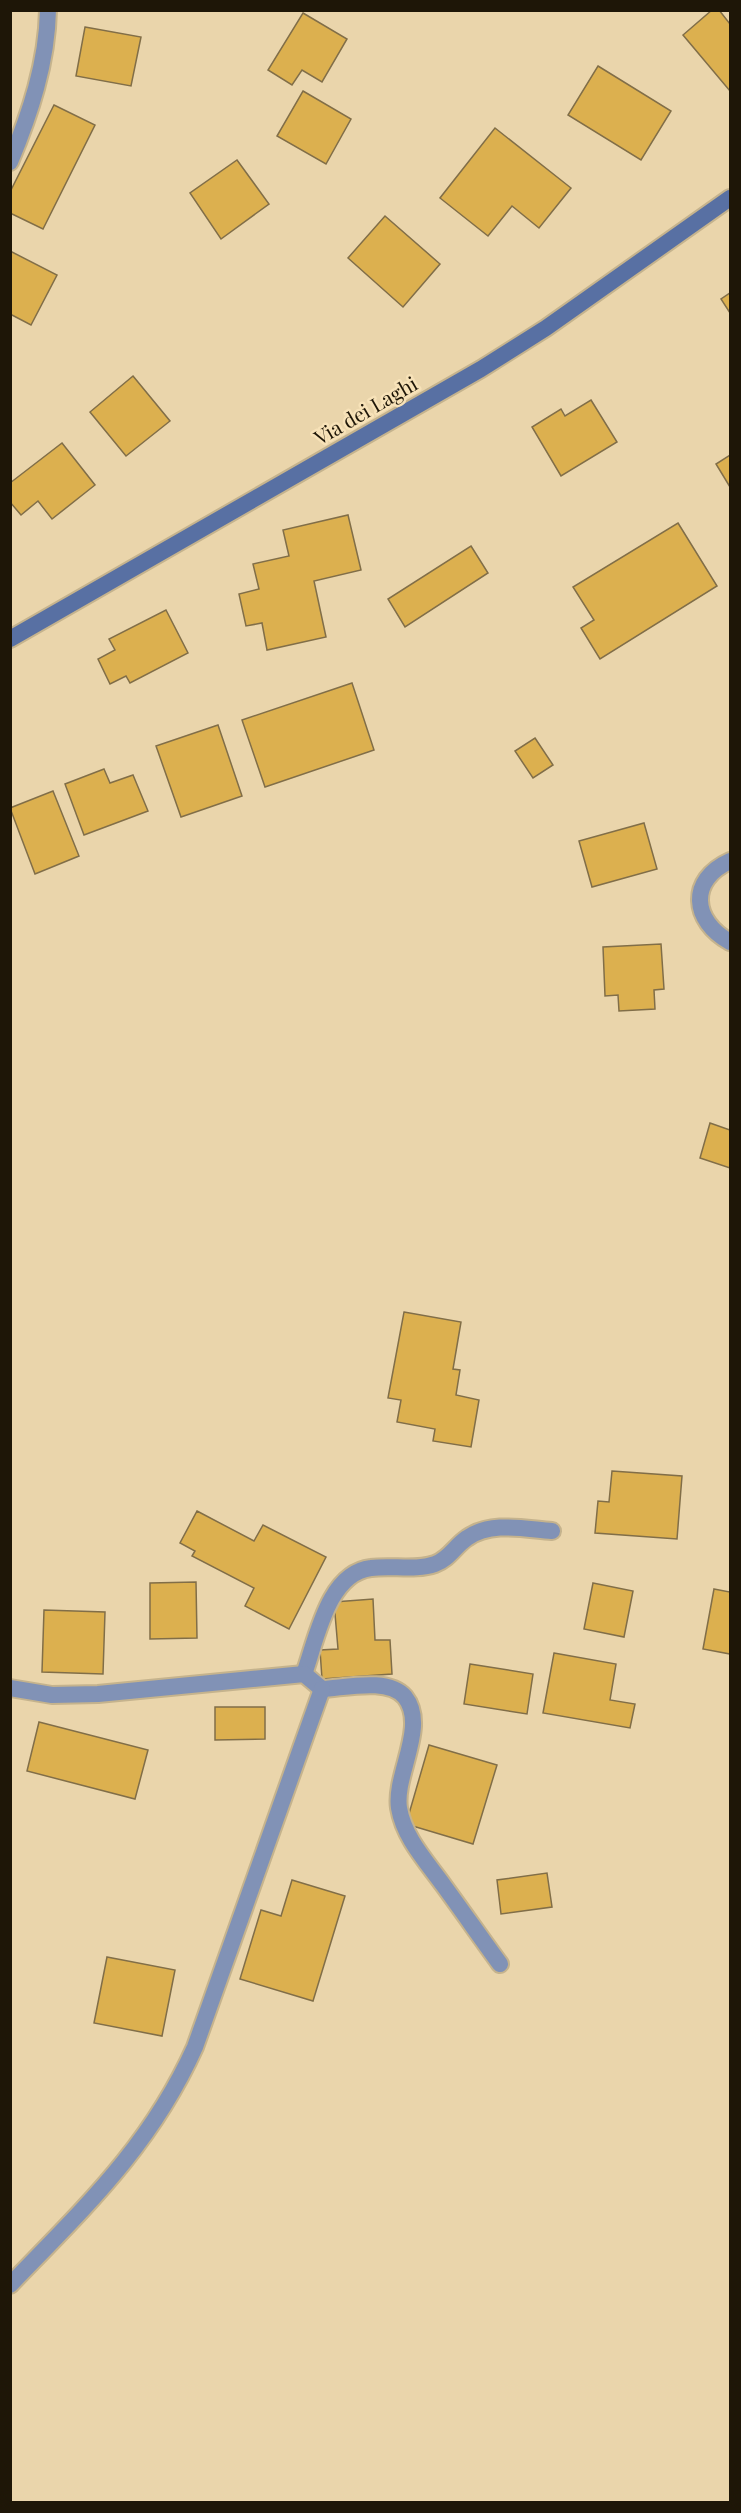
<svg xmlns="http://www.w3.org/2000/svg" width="741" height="2513" font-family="'Playfair Display',serif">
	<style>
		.building { fill: #dcb04f; stroke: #816e48; stroke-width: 1.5 }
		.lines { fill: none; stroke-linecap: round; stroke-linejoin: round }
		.minor-casing { stroke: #c5b38d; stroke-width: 20 }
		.secondary-casing { stroke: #c5b38d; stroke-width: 20 }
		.minor { stroke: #8192b6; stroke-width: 16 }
		.secondary { stroke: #5870a3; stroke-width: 16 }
		.labels { text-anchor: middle; stroke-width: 5; stroke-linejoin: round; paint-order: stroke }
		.street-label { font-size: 20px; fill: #1e1607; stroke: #f7e2b8 }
	</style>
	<rect width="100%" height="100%" fill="#ead5ab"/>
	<g class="building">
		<path d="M 712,10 L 719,10 L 730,24 L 730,91 L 683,35 Z"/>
		<path d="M 303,13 L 347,39 L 322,82 L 302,70 L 292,85 L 268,70 Z"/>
		<path d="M 85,27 L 141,37 L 131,86 L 76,76 Z"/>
		<path d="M 598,66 L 671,111 L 641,160 L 568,115 Z"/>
		<path d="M 303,91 L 351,119 L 326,164 L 277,136 Z"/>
		<path d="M 54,105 L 95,125 L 43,229 L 10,213 L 10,192 Z"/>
		<path d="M 495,128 L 571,188 L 539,228 L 512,206 L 488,236 L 440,198 Z"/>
		<path d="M 237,160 L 269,204 L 221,239 L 190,193 Z"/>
		<path d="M 385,216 L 440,264 L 403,307 L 348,258 Z"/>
		<path d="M 10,251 L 57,275 L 31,325 L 10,314 Z"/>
		<path d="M 730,293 L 730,313 L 721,299 Z"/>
		<path d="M 133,376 L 170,421 L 126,456 L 90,412 Z"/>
		<path d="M 591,400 L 617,442 L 561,476 L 532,427 L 561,409 L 565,416 Z"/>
		<path d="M 62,443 L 95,485 L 52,519 L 38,501 L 21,515 L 10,502 L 10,483 Z"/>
		<path d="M 730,455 L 730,487 L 716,464 Z"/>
		<path d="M 348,515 L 361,570 L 314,581 L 326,637 L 267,650 L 262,623 L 246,626 L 239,594 L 259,589 L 253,564 L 289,556 L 283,530 Z"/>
		<path d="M 678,523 L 717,586 L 600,659 L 581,628 L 594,620 L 573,587 Z"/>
		<path d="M 471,546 L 488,573 L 405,627 L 388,599 Z"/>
		<path d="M 166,610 L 188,653 L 130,683 L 126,676 L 110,684 L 98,659 L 115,650 L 109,639 Z"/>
		<path d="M 352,683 L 374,750 L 265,787 L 242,720 Z"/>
		<path d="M 218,725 L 242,796 L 181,817 L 156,746 Z"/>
		<path d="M 535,738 L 553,765 L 533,778 L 515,751 Z"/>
		<path d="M 104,769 L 110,783 L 133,775 L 148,811 L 84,835 L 65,784 Z"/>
		<path d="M 53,791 L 79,856 L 35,874 L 10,808 Z"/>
		<path d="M 644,823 L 657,869 L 592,887 L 579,841 Z"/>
		<path d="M 661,944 L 664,989 L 654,990 L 655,1009 L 619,1011 L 618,995 L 605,996 L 603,947 Z"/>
		<path d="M 710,1123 L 730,1130 L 730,1168 L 700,1158 Z"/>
		<path d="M 404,1312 L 461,1322 L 453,1369 L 460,1370 L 456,1395 L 479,1400 L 471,1447 L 433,1441 L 435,1429 L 397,1422 L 401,1400 L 388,1398 Z"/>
		<path d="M 612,1471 L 682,1476 L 677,1539 L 595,1533 L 598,1501 L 609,1502 Z"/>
		<path d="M 197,1511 L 254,1541 L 263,1525 L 326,1557 L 289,1629 L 245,1606 L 254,1588 L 192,1556 L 195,1551 L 180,1543 Z"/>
		<path d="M 196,1582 L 197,1638 L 150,1639 L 150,1583 Z"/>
		<path d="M 593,1583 L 633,1591 L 624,1637 L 584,1629 Z"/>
		<path d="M 714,1589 L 730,1592 L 730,1654 L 703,1649 Z"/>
		<path d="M 373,1599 L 375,1640 L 390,1640 L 392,1674 L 322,1679 L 320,1650 L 338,1649 L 334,1602 Z"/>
		<path d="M 44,1610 L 105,1612 L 103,1674 L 42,1672 Z"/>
		<path d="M 554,1653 L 616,1664 L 610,1700 L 635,1704 L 630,1728 L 543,1713 Z"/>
		<path d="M 470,1664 L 533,1674 L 527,1714 L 464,1704 Z"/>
		<path d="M 215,1707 L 265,1707 L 265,1739 L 215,1740 Z"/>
		<path d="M 39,1722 L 148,1750 L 135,1799 L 27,1771 Z"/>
		<path d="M 429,1745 L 497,1765 L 473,1844 L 406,1824 Z"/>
		<path d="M 547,1873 L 552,1907 L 501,1914 L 497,1880 Z"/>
		<path d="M 292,1880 L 345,1896 L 313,2001 L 240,1979 L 261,1910 L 281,1916 Z"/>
		<path d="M 107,1957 L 175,1970 L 162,2036 L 94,2023 Z"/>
	</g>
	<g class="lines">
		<g class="minor-casing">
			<g id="minor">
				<path d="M 10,162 C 30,114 47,63 48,10"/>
				<path d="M 730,861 C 688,880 692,921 730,942"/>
				<path d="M 304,1674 C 317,1638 328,1573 371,1568 C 392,1565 415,1571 435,1564 C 449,1559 455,1546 467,1538 C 491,1521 524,1529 552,1531"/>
				<path d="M 10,1688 L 52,1695 L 98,1694 L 304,1674 L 322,1689 C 345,1688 388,1677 405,1697 C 428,1726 394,1775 399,1808 C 404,1838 427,1862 444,1886 C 463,1912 481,1938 500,1964"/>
				<path d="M 10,2285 C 84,2208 150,2147 195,2047 L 322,1689"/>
			</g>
		</g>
		<g class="secondary-casing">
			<path id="secondary" d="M 10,639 L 481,369 L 546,328 L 730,198"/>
		</g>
		<use href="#minor" class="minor"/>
		<use href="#secondary" class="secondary"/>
	</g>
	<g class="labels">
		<g class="street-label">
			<text transform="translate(366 411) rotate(-30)" y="7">Via dei Laghi</text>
		</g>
	</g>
	<rect width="741" height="2513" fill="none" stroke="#1e1607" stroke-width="24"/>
</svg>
